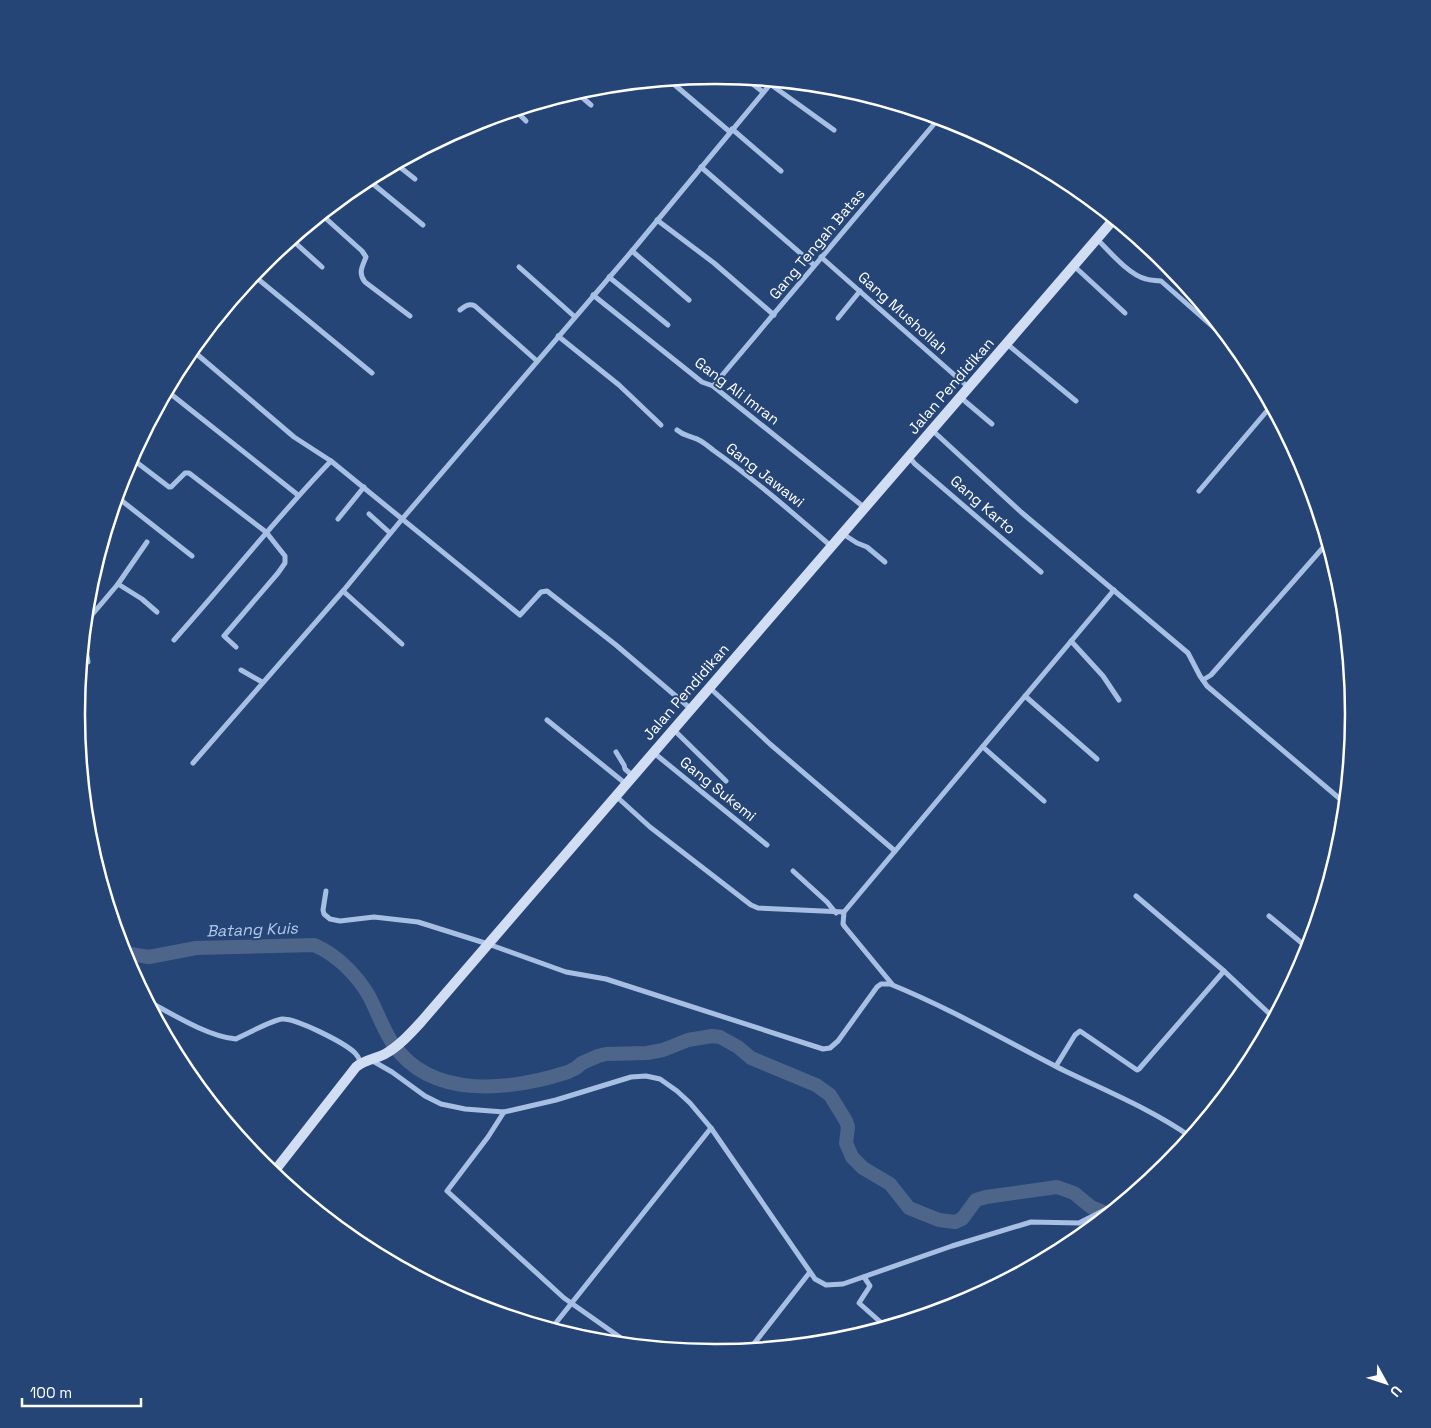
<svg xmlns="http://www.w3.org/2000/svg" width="1431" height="1428" font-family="'Space Grotesk',sans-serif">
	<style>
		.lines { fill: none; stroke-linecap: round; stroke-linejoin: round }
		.river { stroke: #4e658a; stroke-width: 14 }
		.minor { stroke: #a7bfe2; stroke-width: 5 }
		.secondary { stroke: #d0ddf3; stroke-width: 10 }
		.labels { text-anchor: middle; stroke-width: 4; stroke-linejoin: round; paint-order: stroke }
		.street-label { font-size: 15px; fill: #fff; stroke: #264577 }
		.water-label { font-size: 16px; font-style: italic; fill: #b2c9ea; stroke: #264577 }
		.rim { fill: none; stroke: #fff; stroke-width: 2.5 }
	</style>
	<rect width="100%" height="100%" fill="#264577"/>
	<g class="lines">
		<path class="river" d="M 124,953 L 149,957 L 196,948 L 314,945 C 336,954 357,975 369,996 C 377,1011 383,1029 393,1044 C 432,1101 512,1090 568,1072 L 576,1068 L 582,1063 L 598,1056 L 606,1054 L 647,1053 L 663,1050 L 688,1040 L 712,1036 L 720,1037 L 738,1047 L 751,1058 L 816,1085 L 830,1095 L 846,1121 L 848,1127 L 846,1143 L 852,1157 L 863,1168 L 890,1184 L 909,1208 L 939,1220 L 955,1222 L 962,1219 L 976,1200 L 986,1197 L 1057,1187 L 1074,1193 L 1091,1207 L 1108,1214"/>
		<g class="minor">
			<path d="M 745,78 L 763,92"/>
			<path d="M 669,80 L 730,132"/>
			<path d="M 770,84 L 834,130"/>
			<path d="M 848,90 L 856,97"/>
			<path d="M 576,92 L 591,105"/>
			<path d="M 515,110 L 526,121"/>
			<path d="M 732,129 L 781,171"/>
			<path d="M 396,164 L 415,179"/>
			<path d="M 701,167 L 814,265"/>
			<path d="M 367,179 L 423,225"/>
			<path d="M 322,215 L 362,251 L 366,257 C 362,267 358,273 365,282 L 410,316"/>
			<path d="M 657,220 L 714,263 L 774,315"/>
			<path d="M 291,239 L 322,267"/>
			<path d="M 1097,239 C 1109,251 1129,275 1146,279 C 1151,281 1156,280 1161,281 L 1238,349"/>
			<path d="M 632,251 L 689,300"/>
			<path d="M 821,257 L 968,387"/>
			<path d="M 1074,266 L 1125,313"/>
			<path d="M 519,267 L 575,317"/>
			<path d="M 253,275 L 372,373"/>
			<path d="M 609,277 L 668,325"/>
			<path d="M 593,295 L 702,382 L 713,386 L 865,508"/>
			<path d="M 460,310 C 465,306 469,303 475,306 L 537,361"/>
			<path d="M 838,318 L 860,291"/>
			<path d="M 558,336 L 619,385 L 661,425"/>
			<path d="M 1007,344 L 1076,401"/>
			<path d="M 192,350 L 294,437 L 331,461 L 520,615 L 541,592 L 547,591 L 616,645 L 691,709"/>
			<path d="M 713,386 L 940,117"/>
			<path d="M 167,391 L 298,495"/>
			<path d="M 960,397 L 992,424"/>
			<path d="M 677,430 C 683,435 686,435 694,438 C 700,439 708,446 713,450 C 755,480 793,513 832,547"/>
			<path d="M 932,430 L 1021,512 L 1188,653 L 1200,676 L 1207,686 L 1346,804"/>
			<path d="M 909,457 L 915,464 L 1041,572"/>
			<path d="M 131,458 L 169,487 L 171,487 L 185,473 L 189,473 L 266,532 L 285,556 L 285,563 L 278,573 L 224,636 L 236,647"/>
			<path d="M 1199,491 L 1272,405"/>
			<path d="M 117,497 L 192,556"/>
			<path d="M 369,514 L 390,533"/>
			<path d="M 338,519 L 364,487"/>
			<path d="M 843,534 L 857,543 L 867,547 L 885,562"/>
			<path d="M 118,584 L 147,542"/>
			<path d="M 343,591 L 402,644"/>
			<path d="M 85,623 L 118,584 L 142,599 L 157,612"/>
			<path d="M 174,640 C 227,581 276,518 331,461"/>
			<path d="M 1071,641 L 1103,676 L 1119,700"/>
			<path d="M 83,649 L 87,656 L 88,662"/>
			<path d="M 241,670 L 262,682"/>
			<path d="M 1203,680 L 1211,675 L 1328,542"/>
			<path d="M 710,688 L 770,744 L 895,851"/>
			<path d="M 1025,696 L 1097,759"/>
			<path d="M 547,720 L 626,784"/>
			<path d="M 674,730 L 726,781"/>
			<path d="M 983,747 L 1044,801"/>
			<path d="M 616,752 L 624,765 L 625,769 L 633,776"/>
			<path d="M 654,753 L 767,845"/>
			<path d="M 193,763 L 343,591 L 403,518 L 632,251 L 773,81"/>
			<path d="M 617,797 L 650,827 L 751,905 L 758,908 L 844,912"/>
			<path d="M 793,871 L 827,902 L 836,913"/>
			<path d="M 326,891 L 323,910 L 324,914 L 330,919 L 340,921 L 374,917 L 418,922 L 488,944 L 566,972 L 606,979 L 823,1049 L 830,1048 L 838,1041 L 877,987 L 881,984 L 890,984 C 947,1007 1001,1038 1057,1067 C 1101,1089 1150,1108 1191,1137"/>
			<path d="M 1136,896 L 1224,971 L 1274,1018"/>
			<path d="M 1269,916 L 1309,949"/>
			<path d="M 892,984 L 845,927 L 843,924 L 844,912 L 1114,590"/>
			<path d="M 148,1001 C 172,1014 209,1037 236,1039 C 246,1034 273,1020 282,1019 C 296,1018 345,1043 355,1053 C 358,1056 359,1059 361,1063"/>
			<path d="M 371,1060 L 392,1072 L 425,1096 L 441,1104 L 465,1109 L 504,1112 L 556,1100 L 631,1077 L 646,1076 L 660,1079 L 677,1091 L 690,1103 L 711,1128 L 815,1279 L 826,1285 L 843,1284 L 952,1246 L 1031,1222 L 1079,1223 L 1128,1198"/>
			<path d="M 1056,1066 L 1075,1035 L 1080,1031 L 1137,1070 L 1139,1069 L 1224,971"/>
			<path d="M 504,1112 L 488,1137 L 447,1191 L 564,1298 L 631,1345"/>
			<path d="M 864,1277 L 870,1286 L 859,1303 L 886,1327"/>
			<path d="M 551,1329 L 711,1128"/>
			<path d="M 749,1350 L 810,1272"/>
		</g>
		<path class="secondary" d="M 273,1173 L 356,1067 C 364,1060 375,1059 385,1054 C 399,1046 410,1034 421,1022 L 1114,219"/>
	</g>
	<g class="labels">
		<g class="street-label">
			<text transform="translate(817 244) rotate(-50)" y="5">Gang Tengah Batas</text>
			<text transform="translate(903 313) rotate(42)" y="5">Gang Mushollah</text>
			<text transform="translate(951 386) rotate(-49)" y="5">Jalan Pendidikan</text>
			<text transform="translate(737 391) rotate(37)" y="5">Gang Ali Imran</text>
			<text transform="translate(765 475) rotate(38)" y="5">Gang Jawawi</text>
			<text transform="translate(983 505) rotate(41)" y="5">Gang Karto</text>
			<text transform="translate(686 692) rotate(-49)" y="5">Jalan Pendidikan</text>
			<text transform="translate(718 789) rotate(39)" y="5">Gang Sukemi</text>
		</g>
		<g class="water-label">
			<text transform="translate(252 929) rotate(-2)" y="6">Batang Kuis</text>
		</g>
	</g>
	<path d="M0 0H1431V1428H0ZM85 714a630 630 0 1 1 1260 0a630 630 0 1 1-1260 0Z" fill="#264577" fill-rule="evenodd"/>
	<path class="rim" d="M85 714a630 630 0 1 1 1260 0a630 630 0 1 1-1260 0Z"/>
	<g transform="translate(1386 1383) rotate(130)" stroke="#264577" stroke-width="4" paint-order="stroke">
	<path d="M0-4L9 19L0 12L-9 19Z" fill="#ffffff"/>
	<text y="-8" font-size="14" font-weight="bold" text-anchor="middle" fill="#ffffff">U</text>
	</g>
	<path d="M22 1398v8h119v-8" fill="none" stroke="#ffffff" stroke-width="2.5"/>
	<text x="30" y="1398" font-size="15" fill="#ffffff" stroke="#264577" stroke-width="4" paint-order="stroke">100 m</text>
</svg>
